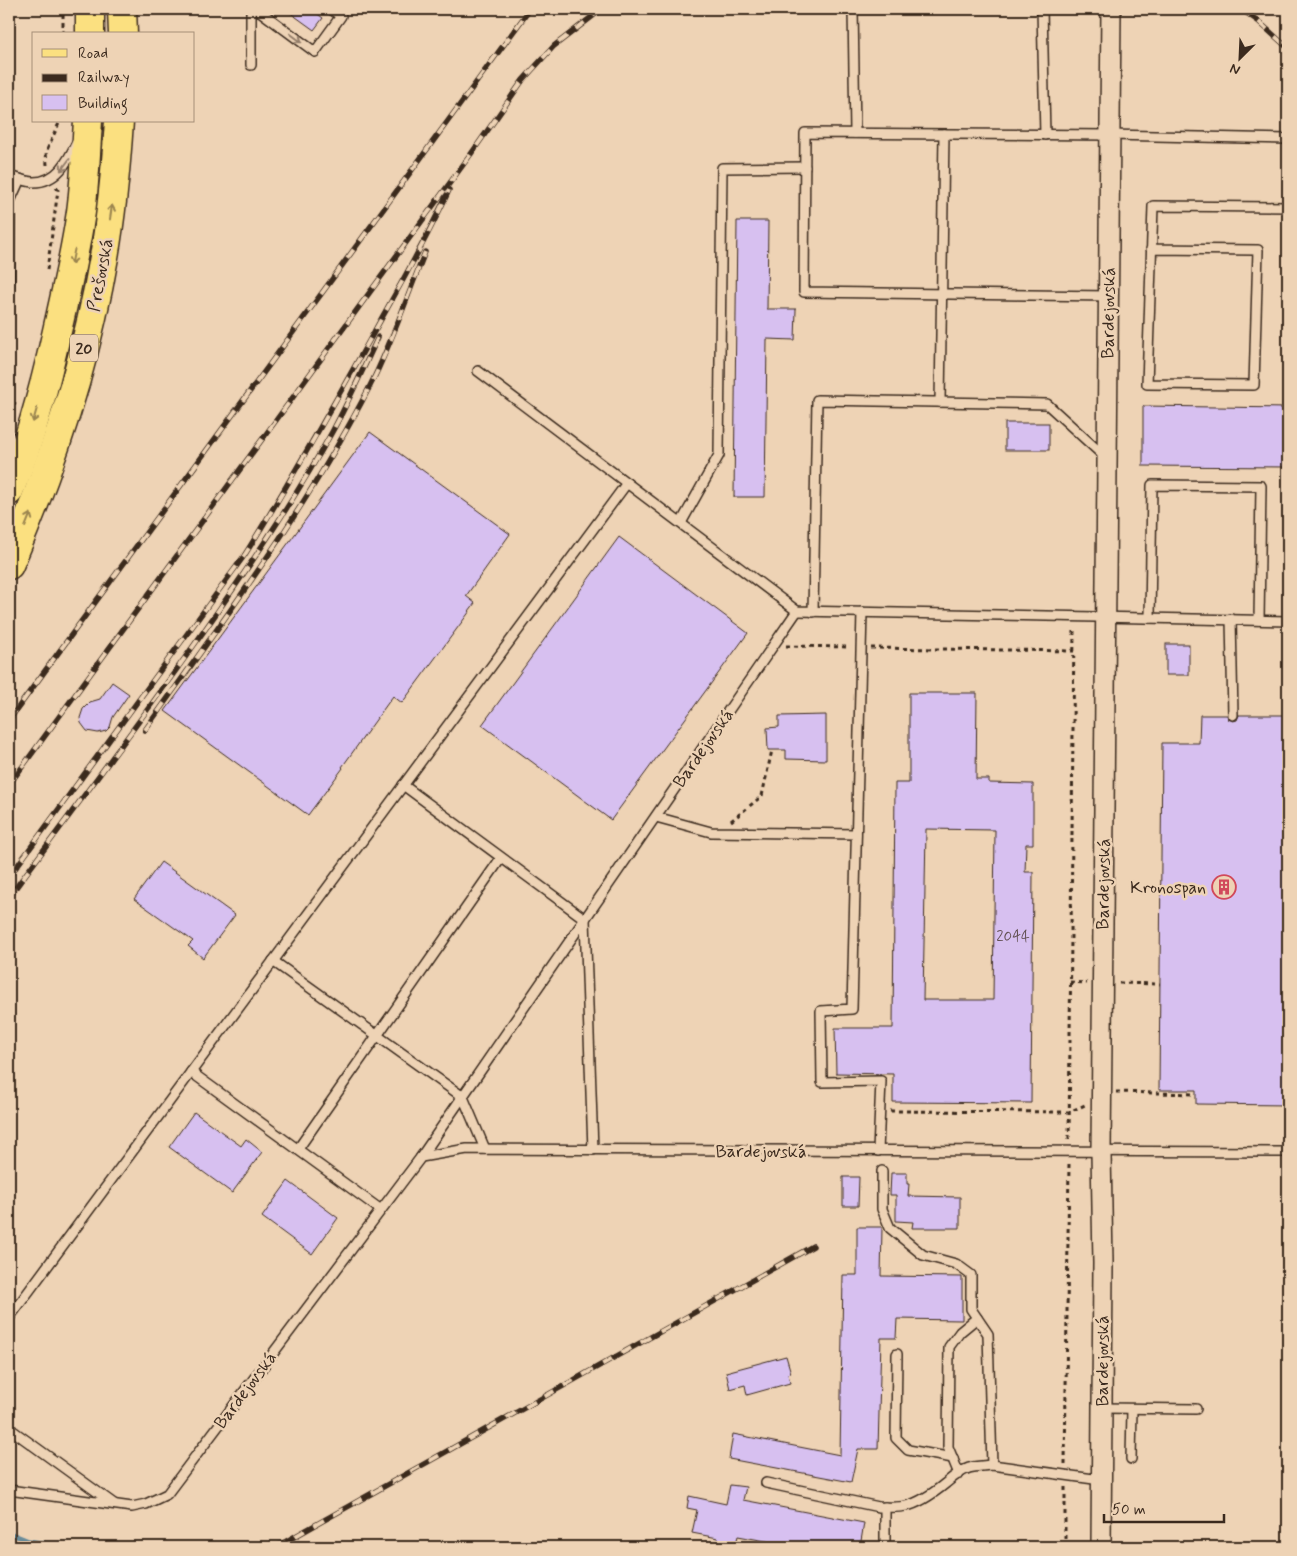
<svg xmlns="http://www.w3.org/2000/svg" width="1297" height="1556" font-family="Mynerve,sans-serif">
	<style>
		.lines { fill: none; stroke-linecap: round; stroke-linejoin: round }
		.stream { stroke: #6a8c99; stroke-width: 5 }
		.building { fill: #d7c0f0; stroke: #3b2a1e; fill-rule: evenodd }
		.service-casing { stroke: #3b2a1e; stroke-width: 12 }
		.minor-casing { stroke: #3b2a1e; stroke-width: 22 }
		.primary-casing { stroke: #3b2a1e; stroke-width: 31 }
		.path { stroke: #3b2a1e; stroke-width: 3; stroke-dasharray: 4 4; stroke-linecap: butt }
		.service { stroke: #eed3b5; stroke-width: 9 }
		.minor { stroke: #eed3b5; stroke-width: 19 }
		.primary { stroke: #fbe080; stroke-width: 28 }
		.rail-casing { stroke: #3b2a1e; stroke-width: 5.5 }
		.rail { stroke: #eed3b5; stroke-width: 4; stroke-dasharray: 11; stroke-linecap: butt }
		.oneway { stroke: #947e6a }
		.oneway2 { stroke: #9b854f }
		.labels { text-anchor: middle; stroke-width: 5; stroke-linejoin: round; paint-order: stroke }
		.number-label { font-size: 15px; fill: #625052 }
		.shield { fill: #eed3b5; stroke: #715d4b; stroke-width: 1 }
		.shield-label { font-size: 16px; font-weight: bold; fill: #3b2a1e }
		.street-label { font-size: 18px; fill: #3b2a1e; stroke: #eed3b5 }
		.poi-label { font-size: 18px; fill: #3b2a1e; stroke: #eed3b5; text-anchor: end }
	</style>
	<rect width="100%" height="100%" fill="#eed3b5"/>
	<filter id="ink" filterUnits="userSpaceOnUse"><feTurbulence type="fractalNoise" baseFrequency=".02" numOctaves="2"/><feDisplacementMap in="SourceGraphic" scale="10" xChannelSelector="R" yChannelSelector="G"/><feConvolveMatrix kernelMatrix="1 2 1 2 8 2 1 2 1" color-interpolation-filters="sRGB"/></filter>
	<g filter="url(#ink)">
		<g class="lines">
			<path class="stream" d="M 9,1533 L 29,1541 L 66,1547"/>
		</g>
		<g class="building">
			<path d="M 285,9 L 311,9 L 323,18 L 314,30 Z"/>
			<path d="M 737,221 L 768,221 L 767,309 L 796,309 L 795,340 L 767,339 L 765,497 L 734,497 Z"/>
			<path d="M 1143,406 L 1288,408 L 1288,467 L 1143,466 Z"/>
			<rect x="1005" y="423" width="44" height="27"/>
			<path d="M 370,432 L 510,534 L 466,596 L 475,603 L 469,611 L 470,611 L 402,703 L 393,696 L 342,767 L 343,768 L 308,815 L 165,711 Z"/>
			<path d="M 619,537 L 748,633 L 611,820 L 482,725 Z"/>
			<rect x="1166" y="644" width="23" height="31"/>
			<path d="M 112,682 L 129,694 L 113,717 L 110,727 L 106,731 L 98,733 L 87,731 L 81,723 L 80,718 L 83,709 L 90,702 L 100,699 Z"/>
			<path d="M 909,693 L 977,693 L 976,779 L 989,779 L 989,783 L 1033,784 L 1033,844 L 1026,844 L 1025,872 L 1033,872 L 1031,1103 L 893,1102 L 893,1074 L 836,1073 L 835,1028 L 893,1028 L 895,783 L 909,783 ZM 926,829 L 995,830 L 993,1000 L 923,1000 Z"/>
			<path d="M 826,715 L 826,760 L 786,759 L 786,750 L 768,750 L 767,728 L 779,727 L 779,716 Z"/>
			<path d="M 1200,715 L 1227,715 L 1228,719 L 1233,721 L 1237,720 L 1239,715 L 1288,715 L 1288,1105 L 1196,1104 L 1196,1090 L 1159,1090 L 1162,743 L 1199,743 Z"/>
			<path d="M 161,862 L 235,915 L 203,958 L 188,946 L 193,941 L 134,899 Z"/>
			<path d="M 194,1112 L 241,1146 L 246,1139 L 262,1152 L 232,1193 L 169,1147 Z"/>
			<path d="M 891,1173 L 907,1173 L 907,1184 L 909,1184 L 908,1196 L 960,1197 L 960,1228 L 912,1228 L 913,1222 L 896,1221 L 896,1195 L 890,1195 Z"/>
			<path d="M 843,1177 L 859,1177 L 858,1206 L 843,1206 Z"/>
			<path d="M 288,1181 L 338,1218 L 312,1254 L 262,1217 Z"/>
			<path d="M 857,1227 L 882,1227 L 881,1276 L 962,1277 L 962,1320 L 897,1319 L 896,1338 L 881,1338 L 878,1449 L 858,1449 L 851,1482 L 729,1459 L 733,1434 L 840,1455 L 843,1275 L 857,1275 Z"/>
			<path d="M 786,1356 L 791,1373 L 788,1374 L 790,1383 L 747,1395 L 745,1385 L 730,1389 L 726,1372 Z"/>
			<path d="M 730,1485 L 746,1487 L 743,1500 L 864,1523 L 860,1547 L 799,1547 L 738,1536 L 735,1547 L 716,1547 L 718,1538 L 692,1533 L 697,1510 L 687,1508 L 689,1496 L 726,1504 Z"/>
		</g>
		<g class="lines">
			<g class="service-casing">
				<g id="service">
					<path d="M 257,9 L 315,52 L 341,16 L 331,9"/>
					<path d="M 853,9 L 855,133"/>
					<path d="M 1042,9 L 1045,135"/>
					<path d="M 251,65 L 251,9"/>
					<path d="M 9,176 C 16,178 25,181 32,182 C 57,183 68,161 77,142"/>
					<path d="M 9,201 L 10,201 L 20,179"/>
					<path d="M 1151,249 L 1258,250 L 1254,385 L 1147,384 L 1153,206 L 1288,207"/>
					<path d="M 9,286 L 10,201"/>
					<path d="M 1109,296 L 804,292 L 805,133 L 1110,135 L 1288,139"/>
					<path d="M 478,371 L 797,611 L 1288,621"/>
					<path d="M 940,402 L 944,134"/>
					<path d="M 9,435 L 13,456"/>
					<path d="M 681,523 L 719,455 L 722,168 L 805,167"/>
					<path d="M 813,612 L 817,400 L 1047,404 L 1105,457"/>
					<path d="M 862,612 L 852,1009 L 821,1011 L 822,1082 L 881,1081 L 878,1151"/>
					<path d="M 1150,618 L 1152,485 L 1261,486 L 1259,620"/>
					<path d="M 1231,619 L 1233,715"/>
					<path d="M 403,785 L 585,919 L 593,1150"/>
					<path d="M 656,817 L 711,832 L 856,834"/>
					<path d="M 273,961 L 463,1097 L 485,1149"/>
					<path d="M 191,1072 L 381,1210"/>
					<path d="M 298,1149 L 501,858"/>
					<path d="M 421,1157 L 797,611"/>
					<path d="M 882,1171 L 882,1209 L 890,1228 L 923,1255 L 956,1264 L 971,1275 L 971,1309 L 988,1334 L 992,1465"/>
					<path d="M 9,1318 L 627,483"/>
					<path d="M 897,1354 L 896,1438 L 908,1450 L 953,1458"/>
					<path d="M 1102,1408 L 1196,1409"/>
					<path d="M 9,1428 L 114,1504"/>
					<path d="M 1131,1459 L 1132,1409"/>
					<path d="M 959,1474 L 948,1447 L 949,1347 L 960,1332 L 977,1318"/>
					<path d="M 766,1483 L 879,1507 C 888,1507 897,1508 906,1506 C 920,1503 935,1492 946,1483 C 953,1477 960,1471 969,1468 C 976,1466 984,1466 992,1465 L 1101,1480"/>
					<path d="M 9,1490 L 132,1507 L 146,1504 L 167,1494 L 421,1157 L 467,1149 L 1288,1152"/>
					<path d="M 885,1507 L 885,1547"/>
				</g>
			</g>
			<g class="minor-casing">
				<path id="minor" d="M 1101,1547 L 1103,1263 L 1101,1152 L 1111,9"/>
			</g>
			<g class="primary-casing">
				<g id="primary">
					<path d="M 90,9 L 90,34"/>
					<path d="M 122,9 L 123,34"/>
					<path d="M 9,491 C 31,440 45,385 57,331 C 66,292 75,252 81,212 C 85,182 86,151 88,121"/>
					<path d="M 9,565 C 52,466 86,363 104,257 C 112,212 116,167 119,121"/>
				</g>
			</g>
			<g class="path">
				<path d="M 63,34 L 63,9"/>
				<path d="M 47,165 L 46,152 L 60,121"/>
				<path d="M 47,270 L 58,190 L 56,187"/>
				<path d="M 10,420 L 15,402"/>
				<path d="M 786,646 L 850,647"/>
				<path d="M 871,648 L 1074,651"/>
				<path d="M 731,821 L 762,796 L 772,750"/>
				<path d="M 1070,982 L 1087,983"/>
				<path d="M 1119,983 L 1160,984"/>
				<path d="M 1116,1092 L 1196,1094"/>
				<path d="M 890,1111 L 1069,1112 L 1085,1105"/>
				<path d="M 1069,1139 L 1074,628"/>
				<path d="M 1065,1464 L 1069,1163"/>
				<path d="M 1065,1547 L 1065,1485"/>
			</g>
			<use href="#service" class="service"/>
			<use href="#minor" class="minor"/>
			<use href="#primary" class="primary"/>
			<g class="rail-casing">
				<g id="rail">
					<path d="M 1241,9 L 1258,21 L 1288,48"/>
					<path d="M 9,720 L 530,9"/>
					<path d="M 145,730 C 224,619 306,510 369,388 C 391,345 407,297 425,252"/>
					<path d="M 9,785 L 471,154 L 523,80 L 554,46 L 602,9"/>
					<path d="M 9,877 L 244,556 C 290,483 332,407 374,332 C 400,285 427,239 449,190"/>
					<path d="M 9,897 C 72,811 137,726 199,638 C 246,571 292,504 332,432 C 349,401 363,369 378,337"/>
					<path d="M 276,1547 L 813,1246"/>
				</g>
			</g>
			<use href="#rail" class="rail"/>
		</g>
		<defs><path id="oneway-shaft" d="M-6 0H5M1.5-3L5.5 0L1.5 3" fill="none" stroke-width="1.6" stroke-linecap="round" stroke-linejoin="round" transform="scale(1.25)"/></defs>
		<g class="oneway">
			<use href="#oneway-shaft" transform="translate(296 38) rotate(37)"/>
			<use href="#oneway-shaft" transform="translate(65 165) rotate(127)"/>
		</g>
		<g class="oneway2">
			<use href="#oneway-shaft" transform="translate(111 212) rotate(-82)"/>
			<use href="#oneway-shaft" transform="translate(73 257) rotate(101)"/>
			<use href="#oneway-shaft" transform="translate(35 415) rotate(106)"/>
			<use href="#oneway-shaft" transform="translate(28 520) rotate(-68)"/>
		</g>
	</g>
	<defs>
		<g id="building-ring" transform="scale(1.25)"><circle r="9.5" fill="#eed3b5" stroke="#d1495b" stroke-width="1.5"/><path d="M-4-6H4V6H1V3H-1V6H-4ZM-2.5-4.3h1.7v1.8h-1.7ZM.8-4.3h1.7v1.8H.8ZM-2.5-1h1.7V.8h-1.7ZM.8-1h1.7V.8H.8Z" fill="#d1495b"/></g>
	</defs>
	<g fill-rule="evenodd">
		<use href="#building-ring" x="1224" y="887"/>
	</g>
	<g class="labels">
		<g class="number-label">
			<text x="1013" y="941">2044</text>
		</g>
		<rect class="shield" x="70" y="334.5" width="28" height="27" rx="4"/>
		<g class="shield-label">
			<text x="84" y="354">20</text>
		</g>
		<g class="street-label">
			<text transform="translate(100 275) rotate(-79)" y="6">Prešovská</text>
			<text transform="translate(1108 313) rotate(-89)" y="6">Bardejovská</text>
			<text transform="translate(703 748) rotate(-55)" y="6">Bardejovská</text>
			<text transform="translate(1103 884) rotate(-89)" y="6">Bardejovská</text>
			<text x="761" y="1157">Bardejovská</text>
			<text transform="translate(1102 1361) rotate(-90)" y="6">Bardejovská</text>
			<text transform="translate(245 1390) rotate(-53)" y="6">Bardejovská</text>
		</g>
		<g class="poi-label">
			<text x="1206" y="893">Kronospan</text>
		</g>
	</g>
	<rect width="1297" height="1556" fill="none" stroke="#eed3b5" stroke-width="30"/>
	<rect x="15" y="15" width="1267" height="1526" fill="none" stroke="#3b2a1e" stroke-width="2" filter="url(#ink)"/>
	<rect x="32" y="32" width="162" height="90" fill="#eed3b5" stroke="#a68f79"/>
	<rect x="42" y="49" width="25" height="8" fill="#fbe080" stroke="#a68f79"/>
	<text x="78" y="58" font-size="15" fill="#3b2a1e">Road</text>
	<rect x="42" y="74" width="25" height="8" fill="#3b2a1e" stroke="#a68f79"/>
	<text x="78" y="82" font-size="15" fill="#3b2a1e">Railway</text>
	<rect x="42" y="95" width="25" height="15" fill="#d7c0f0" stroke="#a68f79"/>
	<text x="78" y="108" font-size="15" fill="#3b2a1e">Building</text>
	<g transform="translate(1240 58) rotate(204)" stroke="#eed3b5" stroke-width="4" paint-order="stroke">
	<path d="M0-4L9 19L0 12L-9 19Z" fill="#3b2a1e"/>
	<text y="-8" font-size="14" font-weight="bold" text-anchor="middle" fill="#3b2a1e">N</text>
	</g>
	<path d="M1104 1514v8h120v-8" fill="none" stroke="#3b2a1e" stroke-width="2.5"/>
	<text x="1112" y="1514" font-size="15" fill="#3b2a1e" stroke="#eed3b5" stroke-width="4" paint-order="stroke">50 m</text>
</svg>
